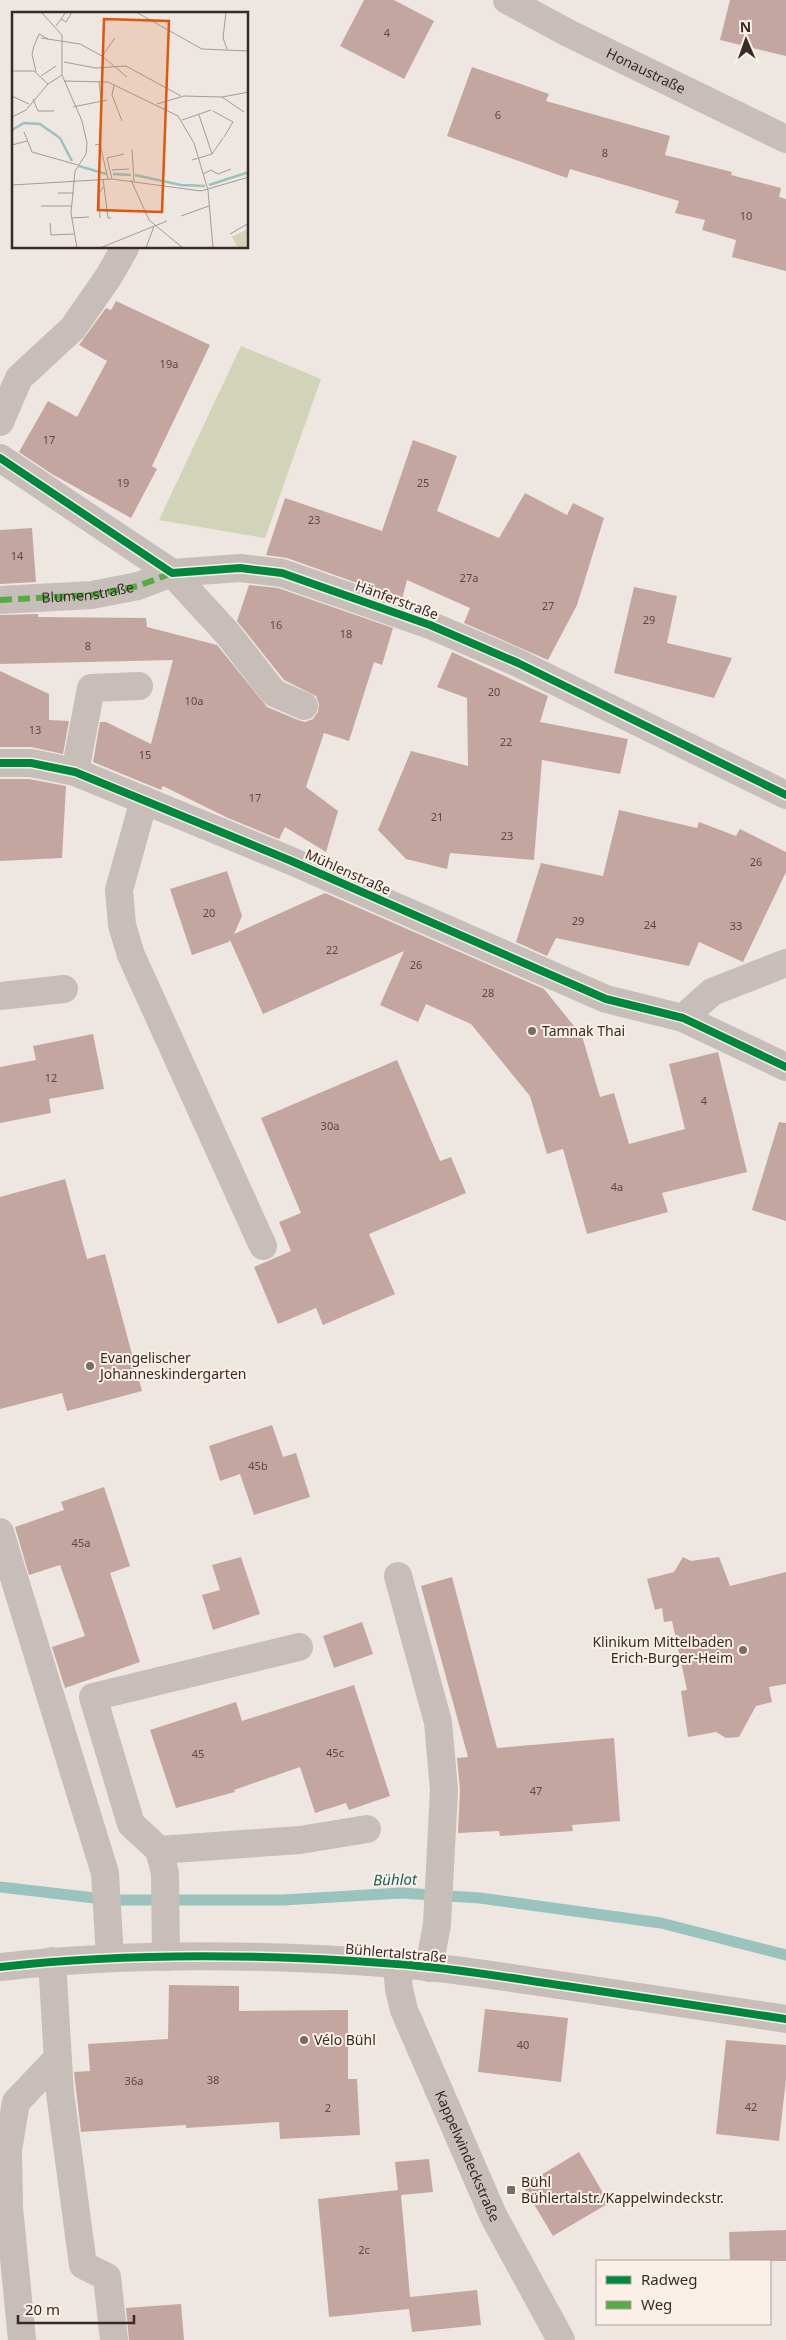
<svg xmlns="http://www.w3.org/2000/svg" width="786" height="2340" font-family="'Noto Sans',sans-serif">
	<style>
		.green { fill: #d2d4b9 }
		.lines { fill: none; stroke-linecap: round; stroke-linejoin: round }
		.stream { stroke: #9ac3be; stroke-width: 11 }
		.building { fill: #c4a6a0 }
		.minor { stroke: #c8beb9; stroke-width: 28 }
		.quiet { stroke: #55ab44; stroke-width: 6; stroke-dasharray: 12 6; stroke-linecap: butt }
		.cycleway-casing { stroke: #fbf0e7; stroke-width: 11 }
		.cycleway { stroke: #00873e; stroke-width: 8 }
		.poi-dot { fill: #786c68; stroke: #fbf0e7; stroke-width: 2 }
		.labels { text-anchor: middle; stroke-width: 4; stroke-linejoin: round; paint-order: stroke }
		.number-label { font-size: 11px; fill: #5c4945 }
		.street-label { font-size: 14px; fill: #392a27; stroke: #fbf0e7 }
		.poi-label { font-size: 14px; fill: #392a27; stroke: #fbf0e7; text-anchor: start }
		.water-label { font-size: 15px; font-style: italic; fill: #185f5b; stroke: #fbf0e7 }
		.inset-river { fill: none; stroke: #9ac3be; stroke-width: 2.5 }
		.inset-road { fill: none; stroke: #a69b96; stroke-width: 1 }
		.view { fill: #df570d; fill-opacity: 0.15; stroke: #df570d; stroke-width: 2.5 }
		.inset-edge { fill: none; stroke: #392a27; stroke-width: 2.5 }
	</style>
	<rect width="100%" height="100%" fill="#eee6e0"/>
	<path class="green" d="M 241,346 L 321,379 L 265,538 L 159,520 Z"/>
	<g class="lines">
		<path class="stream" d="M 0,1887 L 112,1900 L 283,1900 L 401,1893 L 480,1898 L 661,1923 L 786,1955"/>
	</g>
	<g class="building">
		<path d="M 364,0 L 394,0 L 434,21 L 404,79 L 340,46 Z"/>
		<path d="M 730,0 L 786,0 L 786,56 L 720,40 Z"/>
		<path d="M 472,67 L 549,94 L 546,101 L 670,136 L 665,155 L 732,172 L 731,175 L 781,188 L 779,197 L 786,199 L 786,271 L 732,257 L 736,240 L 702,230 L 705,220 L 675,213 L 679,201 L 570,169 L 567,178 L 447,136 Z"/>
		<path d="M 116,301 L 210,345 L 152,466 L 157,469 L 131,518 L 52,474 L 19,452 L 48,401 L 77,417 L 107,361 L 79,345 L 106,308 L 111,310 Z"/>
		<path d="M 413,440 L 457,456 L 437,511 L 499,538 L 525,493 L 567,515 L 573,503 L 604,518 L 577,605 L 548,660 L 464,623 L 470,608 L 407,580 L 402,599 L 287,558 L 266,555 L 285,498 L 382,531 Z"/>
		<path d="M 32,528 L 36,582 L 0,584 L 0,530 Z"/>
		<path d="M 249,585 L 278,588 L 393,628 L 382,665 L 374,662 L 349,741 L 324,733 L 306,787 L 338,811 L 326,852 L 285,827 L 279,839 L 228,818 L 163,786 L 161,790 L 93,762 L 100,722 L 106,722 L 151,744 L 173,660 L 0,664 L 0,615 L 38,614 L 38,617 L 146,618 L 147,627 L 217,645 L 267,707 L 298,720 L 305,722 L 313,719 L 318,712 L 319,704 L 316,696 L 284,680 L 237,621 Z"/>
		<path d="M 634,587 L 677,596 L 667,643 L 732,658 L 714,698 L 614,673 Z"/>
		<path d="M 452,652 L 548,696 L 540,722 L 628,739 L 620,774 L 542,760 L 534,860 L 450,853 L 447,869 L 406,859 L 378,830 L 411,751 L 468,766 L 467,698 L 437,687 Z"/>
		<path d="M 0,671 L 49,694 L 49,720 L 69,721 L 63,754 L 31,747 L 0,747 Z"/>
		<path d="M 0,779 L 29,779 L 66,786 L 62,858 L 0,861 Z"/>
		<path d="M 619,810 L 697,828 L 699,822 L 736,836 L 740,829 L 786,852 L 786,872 L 743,962 L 699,942 L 689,966 L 556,938 L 547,956 L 516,942 L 541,863 L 603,876 Z"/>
		<path d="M 227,871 L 242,916 L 234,934 L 325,893 L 544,989 L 582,1036 L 600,1097 L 614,1093 L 629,1144 L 685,1129 L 669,1064 L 718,1052 L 747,1172 L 662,1193 L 668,1212 L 587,1234 L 563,1149 L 547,1154 L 530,1096 L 471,1024 L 426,1004 L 418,1022 L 380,1005 L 404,951 L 263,1014 L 230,940 L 229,942 L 192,955 L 170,889 Z"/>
		<path d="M 93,1034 L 104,1089 L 49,1099 L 51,1113 L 0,1123 L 0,1067 L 36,1060 L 33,1046 Z"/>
		<path d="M 397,1060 L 440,1161 L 451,1157 L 466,1193 L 369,1234 L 395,1294 L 323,1325 L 316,1308 L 278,1324 L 254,1267 L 291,1251 L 279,1222 L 301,1213 L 261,1118 Z"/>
		<path d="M 779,1122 L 786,1123 L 786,1221 L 752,1210 Z"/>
		<path d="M 65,1179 L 87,1259 L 105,1254 L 142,1391 L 67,1411 L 62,1393 L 0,1409 L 0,1197 Z"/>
		<path d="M 272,1425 L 283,1457 L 296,1453 L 310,1497 L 254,1515 L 240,1474 L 220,1481 L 209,1446 Z"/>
		<path d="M 104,1487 L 130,1566 L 110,1573 L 140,1662 L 65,1688 L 52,1647 L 85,1636 L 60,1565 L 29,1575 L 15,1527 L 64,1510 L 61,1502 Z"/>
		<path d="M 241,1557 L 260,1614 L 213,1630 L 202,1595 L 220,1590 L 212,1565 Z"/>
		<path d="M 683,1557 L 691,1561 L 719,1557 L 730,1586 L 786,1572 L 786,1684 L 769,1687 L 772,1702 L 756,1706 L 739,1737 L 726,1738 L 716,1732 L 688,1737 L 681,1691 L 687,1690 L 672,1621 L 664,1622 L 662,1608 L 655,1610 L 647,1579 L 674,1572 Z"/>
		<path d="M 452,1577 L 497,1748 L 614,1738 L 620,1821 L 572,1825 L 573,1831 L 500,1836 L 499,1831 L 458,1833 L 460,1789 L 457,1758 L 468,1757 L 421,1586 Z"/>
		<path d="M 362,1622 L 373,1654 L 334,1668 L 323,1636 Z"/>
		<path d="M 354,1685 L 390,1796 L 349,1810 L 346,1803 L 315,1813 L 300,1767 L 234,1790 L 235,1792 L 176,1808 L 150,1730 L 236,1702 L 242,1721 Z"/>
		<path d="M 169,1985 L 239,1986 L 239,2011 L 348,2010 L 348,2079 L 357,2079 L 360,2135 L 280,2139 L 279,2122 L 186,2128 L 186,2125 L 81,2132 L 74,2072 L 90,2071 L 88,2044 L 168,2039 Z"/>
		<path d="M 485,2009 L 568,2018 L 561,2082 L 478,2072 Z"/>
		<path d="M 726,2040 L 786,2045 L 786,2079 L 779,2141 L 716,2134 Z"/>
		<path d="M 579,2152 L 609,2203 L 553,2236 L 523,2186 Z"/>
		<path d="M 429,2159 L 433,2192 L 401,2195 L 410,2297 L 477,2290 L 481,2325 L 412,2332 L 409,2309 L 329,2317 L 318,2199 L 398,2190 L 395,2162 Z"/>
		<path d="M 786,2230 L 786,2261 L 730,2261 L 729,2232 Z"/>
		<path d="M 181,2304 L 184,2340 L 129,2340 L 126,2308 Z"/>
	</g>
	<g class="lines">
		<g class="minor">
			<path id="s1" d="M 507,0 L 568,33 L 786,139"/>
			<path d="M 0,422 L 19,378 L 73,328 L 109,276 L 125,248"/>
			<path d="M 0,458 L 172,573 L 228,634 L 274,693 L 304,706"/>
			<path id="s2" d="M 0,600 L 92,595 L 138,586 L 172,573 L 240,568 L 282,573 L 430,625 L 518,663 L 786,795"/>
			<path d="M 0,763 L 31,763 L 75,772 L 289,860 L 606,999 L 683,1018 L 786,1067"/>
			<path d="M 75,772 L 91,688 L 139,686"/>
			<path d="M 144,800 L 119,890 L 122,925 L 131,955 L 263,1246"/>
			<path d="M 0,996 L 64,989"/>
			<path d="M 683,1018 L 712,992 L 786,963"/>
			<path d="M 0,1532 L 105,1873 L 110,1958"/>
			<path d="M 398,1576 L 438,1722 L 444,1790 L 437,1924 L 429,1968"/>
			<path d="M 159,1850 L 300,1840 L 367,1829"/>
			<path d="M 166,1957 L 165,1873 L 159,1850 L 131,1824 L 93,1697 L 299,1647"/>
			<path d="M 52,1961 L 60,2093 L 83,2265 L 107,2277 L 114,2340"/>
			<path id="s3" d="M 397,1964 L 399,1989 L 404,2010 L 494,2217 L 561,2340"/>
			<path d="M 0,1967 C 131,1952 265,1954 397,1964 C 453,1968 510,1978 566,1986 C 639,1997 713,2008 786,2019"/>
			<path d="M 22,2340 L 9,2207 L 8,2150 L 16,2102 L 57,2059"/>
		</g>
		<path class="quiet" d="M 0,600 L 92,595 L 138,586 L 172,573"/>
		<g class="cycleway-casing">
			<g id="cycleway">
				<path d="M 0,458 L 172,573 L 240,568 L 282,573 L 430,625 L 518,663 L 786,795"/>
				<path d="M 0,763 L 31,763 L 75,772 L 289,860 L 606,999 L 683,1018 L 786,1067"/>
				<path d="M 0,1967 C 131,1952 265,1954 397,1964 C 453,1968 510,1978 566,1986 C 639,1997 713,2008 786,2019"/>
			</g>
		</g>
		<use href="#cycleway" class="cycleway"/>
	</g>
	<g class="poi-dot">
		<circle cx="532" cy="1031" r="5"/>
		<circle cx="90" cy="1366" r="5"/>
		<circle cx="743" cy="1650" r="5"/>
		<circle cx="304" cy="2040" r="5"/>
		<rect x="506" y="2185" width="10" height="10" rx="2.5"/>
	</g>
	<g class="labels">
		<g class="number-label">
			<text x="387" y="37">4</text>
			<text x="498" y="119">6</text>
			<text x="605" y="157">8</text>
			<text x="746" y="220">10</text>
			<text x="169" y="368">19a</text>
			<text x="49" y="444">17</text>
			<text x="123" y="487">19</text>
			<text x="423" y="487">25</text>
			<text x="314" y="524">23</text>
			<text x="17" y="560">14</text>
			<text x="469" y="582">27a</text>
			<text x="548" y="610">27</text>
			<text x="649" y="624">29</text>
			<text x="276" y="629">16</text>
			<text x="346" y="638">18</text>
			<text x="88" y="650">8</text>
			<text x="494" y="696">20</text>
			<text x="194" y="705">10a</text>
			<text x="35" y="734">13</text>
			<text x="506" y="746">22</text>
			<text x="145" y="759">15</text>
			<text x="255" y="802">17</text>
			<text x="437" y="821">21</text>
			<text x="507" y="840">23</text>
			<text x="756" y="866">26</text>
			<text x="209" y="917">20</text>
			<text x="578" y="925">29</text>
			<text x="650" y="929">24</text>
			<text x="736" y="930">33</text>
			<text x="332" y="954">22</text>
			<text x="416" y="969">26</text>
			<text x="488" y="997">28</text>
			<text x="51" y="1082">12</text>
			<text x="704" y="1105">4</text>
			<text x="330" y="1130">30a</text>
			<text x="617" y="1191">4a</text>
			<text x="258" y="1470">45b</text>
			<text x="81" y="1547">45a</text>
			<text x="335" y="1757">45c</text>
			<text x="198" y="1758">45</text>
			<text x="536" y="1795">47</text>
			<text x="523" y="2049">40</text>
			<text x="213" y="2084">38</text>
			<text x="134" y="2085">36a</text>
			<text x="751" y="2111">42</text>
			<text x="328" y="2112">2</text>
			<text x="364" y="2254">2c</text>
		</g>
		<g class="street-label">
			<text dy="5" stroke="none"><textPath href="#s1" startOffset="156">Honaustraße</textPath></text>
			<text dy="5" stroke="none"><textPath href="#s2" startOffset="88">Blumenstraße</textPath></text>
			<text transform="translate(397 600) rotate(20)" y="5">Hänferstraße</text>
			<text transform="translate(348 872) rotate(24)" y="5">Mühlenstraße</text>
			<text transform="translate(396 1953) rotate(5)" y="5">Bühlertalstraße</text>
			<text dy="5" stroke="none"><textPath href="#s3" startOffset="206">Kappelwindeckstraße</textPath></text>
		</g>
		<g class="poi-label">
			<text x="542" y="1036">Tamnak Thai</text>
			<text x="100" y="1363">Evangelischer<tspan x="100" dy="16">Johanneskindergarten</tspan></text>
			<text x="733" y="1647" text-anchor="end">Klinikum Mittelbaden<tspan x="733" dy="16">Erich-Burger-Heim</tspan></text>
			<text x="314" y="2045">Vélo Bühl</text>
			<text x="521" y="2187">Bühl<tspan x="521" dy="16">Bühlertalstr./Kappelwindeckstr.</tspan></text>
		</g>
		<g class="water-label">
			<text transform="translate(395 1880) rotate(-1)" y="5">Bühlot</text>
		</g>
	</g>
	<g transform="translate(12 12)">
		<rect width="236" height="236" fill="#eee6e0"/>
		<path d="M 236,217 L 236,236 L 226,236 L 220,225 Z" fill="#d2d4b9"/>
		<path class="inset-river" d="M 0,118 L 12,111 L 28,112 L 48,126 L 60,149M 67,154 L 94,162M 101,162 L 119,163M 123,163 L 169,173 L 193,174M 197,173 L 237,160"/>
		<path class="inset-road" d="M 29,0 L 50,23 L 50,63 L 70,109 L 75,131 L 74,142 L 63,159 L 59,201 L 65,236M 124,0 L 190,37 L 237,39M 214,0 L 211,26 L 215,37M 49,7 L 54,10 L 60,0M 44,14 L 54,0M 29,26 L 68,32 L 90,44 L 115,65M 90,44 L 103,26M 52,50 L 84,56 L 114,54 L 169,84M 0,59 L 22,59 L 36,72M 24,60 L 20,42 L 22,34 L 27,22 L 36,27M 29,64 L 44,54M 52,69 L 96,70 L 166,104 L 182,131 L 196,178 L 201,236M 87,69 L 89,88M 102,73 L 100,83 L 110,109M 0,84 L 17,92M 210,85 L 232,100M 21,87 L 26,99 L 42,99M 145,92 L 172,84 L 210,85 L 237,80M 61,95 L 95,88M 201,99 L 221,110 L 212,125M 187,103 L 200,142M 0,105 L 14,98 L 36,72 L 50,63M 170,108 L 199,98M 12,120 L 20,140 L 66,153M 0,133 L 15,129M 83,133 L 88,132 L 96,167M 120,137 L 122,169M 180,148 L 200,142 L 211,126M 100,158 L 117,157M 191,162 L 199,158 L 206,162 L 219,157M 91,167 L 96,206 L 99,206M 100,167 L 95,146 L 112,142M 119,168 L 137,208 L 171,236M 0,173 L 100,167 L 189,179 L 237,165M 46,181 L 62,181M 29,194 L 60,194M 169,204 L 197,194M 59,206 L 77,205M 88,206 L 87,182 L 91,175M 38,211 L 39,223 L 62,222M 218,222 L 237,211M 88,236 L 155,209M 134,236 L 142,214"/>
		<path class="view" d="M 92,7 L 157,9 L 150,200 L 86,198 Z"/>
		<rect width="236" height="236" class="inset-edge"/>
	</g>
	<rect x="596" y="2260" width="175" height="65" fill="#fbf0e7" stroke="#ada19a"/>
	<rect x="606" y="2276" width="25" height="8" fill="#00873e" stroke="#ada19a"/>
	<text x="641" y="2285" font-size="15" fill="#392a27">Radweg</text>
	<rect x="606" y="2301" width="25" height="8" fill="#55ab44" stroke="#ada19a"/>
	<text x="641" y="2310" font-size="15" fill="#392a27">Weg</text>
	<g transform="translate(746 40) rotate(358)" stroke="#fbf0e7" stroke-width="4" paint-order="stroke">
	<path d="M0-4L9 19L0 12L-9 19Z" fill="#392a27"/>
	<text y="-8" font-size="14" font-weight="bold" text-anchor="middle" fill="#392a27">N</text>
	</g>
	<path d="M18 2315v8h116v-8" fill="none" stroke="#392a27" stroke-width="2.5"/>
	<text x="25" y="2315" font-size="15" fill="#392a27" stroke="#fbf0e7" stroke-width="4" paint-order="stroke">20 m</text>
</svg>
